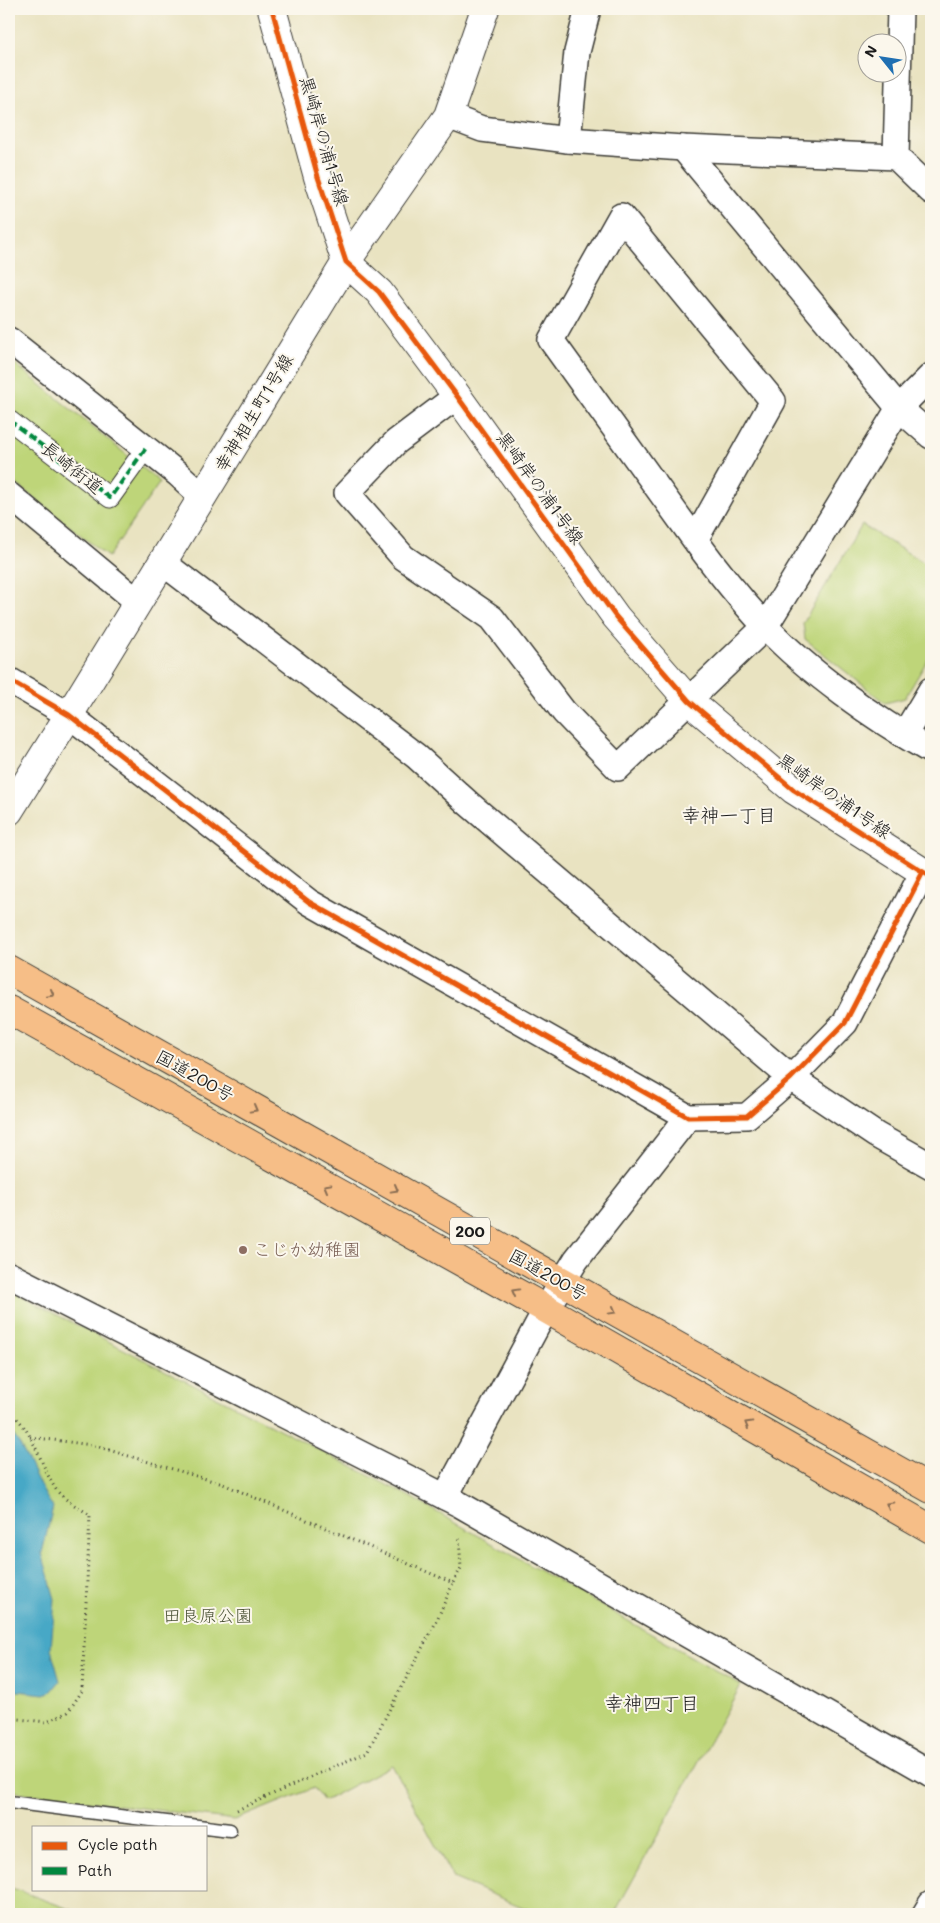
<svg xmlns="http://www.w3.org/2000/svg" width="940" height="1923" font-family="Mali,'Klee One',sans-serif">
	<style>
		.green { fill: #bed579; stroke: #6d784a }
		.water { fill: #47a8c6; stroke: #326271 }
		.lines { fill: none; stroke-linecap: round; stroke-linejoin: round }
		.service-casing { stroke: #3b3a35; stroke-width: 15 }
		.pedestrian-casing { stroke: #3b3a35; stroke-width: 21 }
		.minor-casing { stroke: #3b3a35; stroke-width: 28 }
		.tertiary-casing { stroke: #3b3a35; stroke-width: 30 }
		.trunk-casing { stroke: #3b3a35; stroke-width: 30 }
		.path { stroke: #3b3a35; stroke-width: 3; stroke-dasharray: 1 4; stroke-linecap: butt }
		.service { stroke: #fff; stroke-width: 12 }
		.pedestrian { stroke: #fff; stroke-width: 19 }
		.minor { stroke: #fff; stroke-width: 25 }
		.tertiary { stroke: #fff; stroke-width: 28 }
		.trunk { stroke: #f6be87; stroke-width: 28 }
		.quiet { stroke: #00873e; stroke-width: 4; stroke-dasharray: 8 4; stroke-linecap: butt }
		.cycleway-casing { stroke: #fbf7ec; stroke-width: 8 }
		.cycleway { stroke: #e8590c; stroke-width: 5 }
		.oneway { stroke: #896d52 }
		.education-dot { fill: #8d6e63; stroke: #fbf7ec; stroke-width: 2 }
		.labels { text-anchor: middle; stroke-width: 4; stroke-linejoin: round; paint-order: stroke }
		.shield { fill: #fbf7ec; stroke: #5f5e5a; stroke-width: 1 }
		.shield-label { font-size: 16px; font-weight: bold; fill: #1c1c1c }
		.street-label { font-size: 18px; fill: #1c1c1c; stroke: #fbf7ec }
		.education-label { font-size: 18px; fill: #785e54; stroke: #fbf7ec; text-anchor: start }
		.park-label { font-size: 18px; fill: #4d5438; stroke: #fbf7ec }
		.neighbourhood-label { font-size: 19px; fill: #1c1c1c; stroke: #fbf7ec }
	</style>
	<rect width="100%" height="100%" fill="#fbf7ec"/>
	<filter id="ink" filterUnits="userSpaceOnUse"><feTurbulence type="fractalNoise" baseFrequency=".02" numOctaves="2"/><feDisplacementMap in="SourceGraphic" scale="10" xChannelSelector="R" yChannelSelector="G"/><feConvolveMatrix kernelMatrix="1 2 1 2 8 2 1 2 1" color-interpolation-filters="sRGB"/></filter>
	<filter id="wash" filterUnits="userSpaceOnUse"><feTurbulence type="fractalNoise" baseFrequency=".0096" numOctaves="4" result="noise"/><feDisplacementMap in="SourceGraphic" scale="20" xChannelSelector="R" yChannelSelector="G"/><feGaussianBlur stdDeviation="1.12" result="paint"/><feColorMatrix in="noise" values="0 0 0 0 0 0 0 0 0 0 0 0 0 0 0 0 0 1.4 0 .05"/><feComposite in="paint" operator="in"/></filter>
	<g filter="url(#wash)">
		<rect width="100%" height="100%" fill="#e9e3c1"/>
		<g class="green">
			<path d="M 9,359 L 160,482 L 108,557 L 9,478 Z"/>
			<path d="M 862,525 L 931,567 L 931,654 L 905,698 L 885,703 L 805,639 L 803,623 Z"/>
			<path d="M 9,1290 L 405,1494 L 741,1685 L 614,1914 L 539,1914 L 453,1878 L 392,1765 L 324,1801 L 314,1788 L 235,1820 L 9,1791 Z"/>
			<path d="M 9,1887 L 83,1914 L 9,1914 Z"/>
		</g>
		<path class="water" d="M 9,1429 C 28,1452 35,1482 53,1507 L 42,1553 L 55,1599 L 51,1649 L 60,1681 L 52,1691 L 44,1694 L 9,1690 Z"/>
	</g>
	<g filter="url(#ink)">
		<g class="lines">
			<g class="service-casing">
				<g id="service">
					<path d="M 9,1802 L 206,1827"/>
					<path d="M 206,1827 L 230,1830"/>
				</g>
			</g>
			<g class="pedestrian-casing">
				<path id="pedestrian" d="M 9,420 L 110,498 L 146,448"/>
			</g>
			<g class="minor-casing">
				<g id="minor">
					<path d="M 448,116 L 482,129 L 568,140 L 683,148 L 896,157 L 931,191"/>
					<path d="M 568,140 L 577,52 L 588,9"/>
					<path d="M 683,148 L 899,408 L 931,436"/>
					<path d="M 896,157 L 900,9"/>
					<path d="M 9,340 L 178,474 L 203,497"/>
					<path d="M 457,396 L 396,442 L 347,493 L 403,557 L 492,618 L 564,712 L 618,768 L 765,627 L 899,408 L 931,376"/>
					<path d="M 9,495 L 138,602"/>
					<path d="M 695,540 L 773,401 L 621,216 L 551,340 L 695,540 C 717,570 740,599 765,626 C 809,673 875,719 931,751"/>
					<path d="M 162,562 L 416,756 L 469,804 L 791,1078 L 876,1135 L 931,1166"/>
					<path d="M 9,680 L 69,715 L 309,902 L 688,1117 L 747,1116 L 791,1078 L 845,1023 L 923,872"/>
					<path d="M 904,735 L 931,690"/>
					<path d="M 9,1275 L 459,1504 L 931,1774"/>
					<path d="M 445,1497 L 546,1309 L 576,1260 L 688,1117"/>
					<path d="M 925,1914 L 931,1904"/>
				</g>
			</g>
			<g class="tertiary-casing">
				<g id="tertiary">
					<path d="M 272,9 L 318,177 L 346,262 L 379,292 L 457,396 L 616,617 L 689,701 L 794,790 L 931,877"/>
					<path d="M 9,811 L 69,715 L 346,262 L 448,116 L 485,9"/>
				</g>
			</g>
			<g class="trunk-casing">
				<g id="trunk">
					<path d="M 9,970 L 931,1489"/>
					<path d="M 9,1010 L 546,1309 L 931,1529"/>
				</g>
			</g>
			<g class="path">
				<path d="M 9,921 L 11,929 L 9,932"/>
				<path d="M 9,1413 C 33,1425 42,1472 58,1492 C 66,1501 80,1508 90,1515 L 82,1691 L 68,1712 L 47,1722 L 9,1718"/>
				<path d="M 30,1437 L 92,1445 L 223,1484 L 453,1583 L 461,1568 L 459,1537"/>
				<path d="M 237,1810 L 367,1752 L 436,1622 L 453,1583"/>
			</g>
			<use href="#service" class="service"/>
			<use href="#pedestrian" class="pedestrian"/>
			<use href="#minor" class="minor"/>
			<use href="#tertiary" class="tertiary"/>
			<use href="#trunk" class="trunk"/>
			<path class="quiet" d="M 9,420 L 110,498 L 146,448"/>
			<g class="cycleway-casing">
				<g id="cycleway">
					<path d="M 272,9 L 318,177 L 346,262 L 379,292 L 457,396 L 616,617 L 689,701 L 794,790 L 931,877"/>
					<path d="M 9,680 L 69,715 L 309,902 L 688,1117 L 747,1116 L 791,1078 L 845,1023 L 923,872"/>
				</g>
			</g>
			<use href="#cycleway" class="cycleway"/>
		</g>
		<defs><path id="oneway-chevron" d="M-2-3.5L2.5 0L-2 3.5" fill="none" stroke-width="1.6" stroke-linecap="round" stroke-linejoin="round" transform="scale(1.25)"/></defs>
		<g class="oneway">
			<use href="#oneway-chevron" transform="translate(51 994) rotate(29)"/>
			<use href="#oneway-chevron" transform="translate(254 1109) rotate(29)"/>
			<use href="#oneway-chevron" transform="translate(327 1187) rotate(-151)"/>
			<use href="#oneway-chevron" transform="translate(395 1189) rotate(29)"/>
			<use href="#oneway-chevron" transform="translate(515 1292) rotate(-151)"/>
			<use href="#oneway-chevron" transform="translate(613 1311) rotate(29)"/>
			<use href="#oneway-chevron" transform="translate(748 1424) rotate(-150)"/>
			<use href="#oneway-chevron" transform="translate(889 1505) rotate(-150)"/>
		</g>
	</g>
	<circle class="education-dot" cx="243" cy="1250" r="5"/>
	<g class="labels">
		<rect class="shield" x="450" y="1217.5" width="40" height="27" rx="4"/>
		<g class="shield-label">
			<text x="470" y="1237">200</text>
		</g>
		<g class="street-label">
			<text transform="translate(324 141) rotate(74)" y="6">黒崎岸の浦1号線</text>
			<text transform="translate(254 413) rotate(-59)" y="6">幸神相生町1号線</text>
			<text transform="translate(72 468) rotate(38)" y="6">長崎街道</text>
			<text transform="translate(540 488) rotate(54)" y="6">黒崎岸の浦1号線</text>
			<text transform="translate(834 796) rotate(35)" y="6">黒崎岸の浦1号線</text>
			<text transform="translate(195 1076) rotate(29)" y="6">国道200号</text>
			<text transform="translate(548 1275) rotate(29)" y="6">国道200号</text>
		</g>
		<g class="education-label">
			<text x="253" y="1256">こじか幼稚園</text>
		</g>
		<g class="park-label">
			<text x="208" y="1622">田良原公園</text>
		</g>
		<g class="neighbourhood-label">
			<text x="729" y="822">幸神一丁目</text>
			<text x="652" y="1710">幸神四丁目</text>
		</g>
	</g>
	<rect width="940" height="1923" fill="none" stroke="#fbf7ec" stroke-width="30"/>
	<rect x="32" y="1826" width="175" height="65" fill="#fbf7ec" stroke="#a29f99"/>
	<rect x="42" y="1842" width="25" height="8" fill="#e8590c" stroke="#a29f99"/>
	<text x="78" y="1850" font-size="15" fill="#1c1c1c">Cycle path</text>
	<rect x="42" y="1867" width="25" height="8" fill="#00873e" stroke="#a29f99"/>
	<text x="78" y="1876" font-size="15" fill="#1c1c1c">Path</text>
	<g transform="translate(882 58) rotate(300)"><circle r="24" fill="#fbf7ec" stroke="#a29f99"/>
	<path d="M0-4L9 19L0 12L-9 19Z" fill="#1f6fb2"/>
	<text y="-8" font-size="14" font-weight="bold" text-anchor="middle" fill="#1c1c1c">N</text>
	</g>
</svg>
